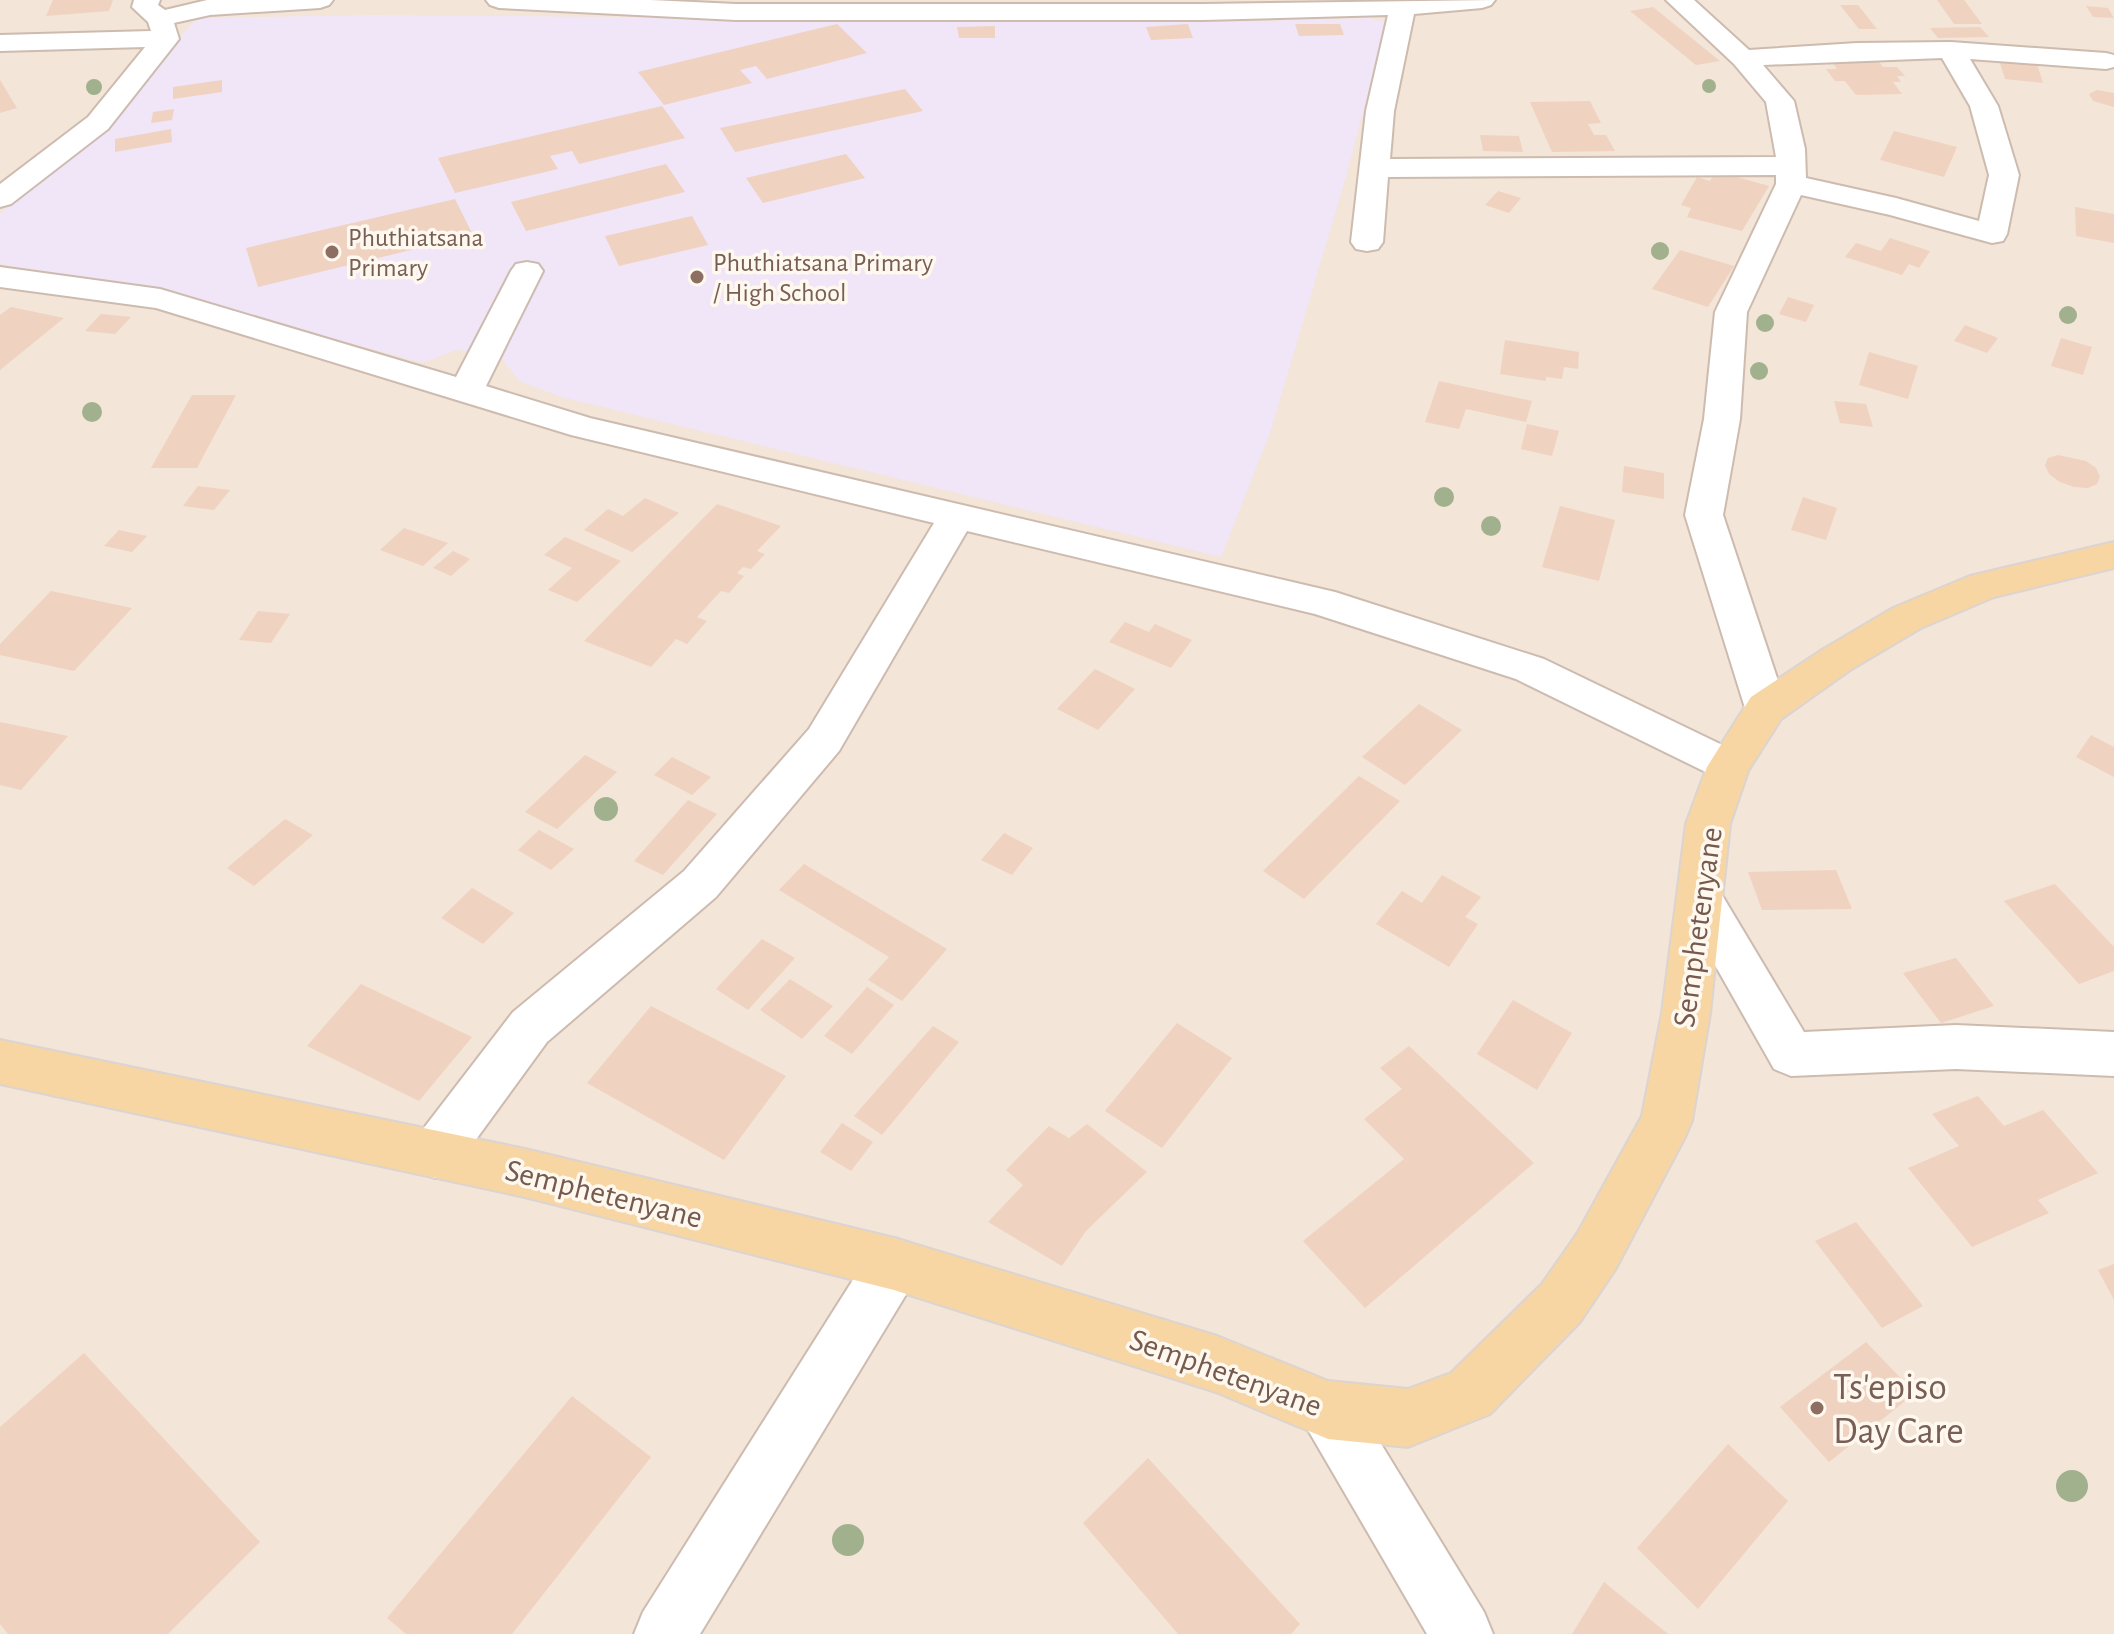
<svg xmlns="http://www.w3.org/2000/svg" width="2114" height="1634" font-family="'Alegreya Sans',sans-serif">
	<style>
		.residential { fill: #f3e5d7 }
		.education { fill: #f1e5f8 }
		.building { fill: #f0d2c1 }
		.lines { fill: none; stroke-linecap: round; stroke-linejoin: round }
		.minor-casing { stroke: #cdbbaf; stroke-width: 4 }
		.major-casing { stroke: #dbd4d1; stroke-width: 4 }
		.minor { fill: #fff; fill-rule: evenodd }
		.major { fill: #f7d6a4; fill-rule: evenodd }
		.tree { fill: #a1b18e }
		.education-dot { fill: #8d6e63; stroke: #fef8ef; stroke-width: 3 }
		.labels { text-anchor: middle; stroke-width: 7; stroke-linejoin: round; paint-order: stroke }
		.far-education-label { font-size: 26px; fill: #785e54; stroke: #fef8ef; text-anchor: start }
		.street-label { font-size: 32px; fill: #755a4d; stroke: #fef8ef }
		.near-education-label { font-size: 38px; fill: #785e54; stroke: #fef8ef; text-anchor: start }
	</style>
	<rect width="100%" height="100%" fill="#fcf4e8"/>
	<rect class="residential" x="0" y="0" width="2114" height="1634"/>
	<path class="education" d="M 373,15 L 1225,22 L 1369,18 L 1387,22 L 1345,180 L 1270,433 L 1221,557 L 561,397 L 519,381 L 499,354 L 456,350 L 423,363 L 156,290 L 0,264 L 0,214 L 97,132 L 197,18 Z"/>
	<g class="building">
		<path d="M 53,0 L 113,0 L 109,11 L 46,16 Z"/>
		<path d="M 1937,0 L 1964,0 L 1982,24 L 1954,24 Z"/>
		<path d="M 1840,5 L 1858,5 L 1877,29 L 1859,29 Z"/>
		<path d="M 2086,6 L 2108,8 L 2114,18 L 2093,17 Z"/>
		<path d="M 1653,7 L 1720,61 L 1696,65 L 1630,11 Z"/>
		<path d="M 837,24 L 867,53 L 767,79 L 756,66 L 740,70 L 752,83 L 664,105 L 638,72 Z"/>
		<path d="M 1188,24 L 1193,38 L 1151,40 L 1146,27 Z"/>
		<path d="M 1295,24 L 1340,24 L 1344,35 L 1299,36 Z"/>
		<path d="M 995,26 L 995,38 L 959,38 L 957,27 Z"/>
		<path d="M 1980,27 L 1989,37 L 1938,38 L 1930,28 Z"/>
		<path d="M 1874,56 L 1883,67 L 1897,67 L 1905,76 L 1897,76 L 1901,82 L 1893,82 L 1902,94 L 1856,95 L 1845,81 L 1835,81 L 1826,69 L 1837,69 L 1828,57 Z"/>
		<path d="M 1998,57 L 2036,61 L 2043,83 L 2005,79 Z"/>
		<path d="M 0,80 L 17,108 L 0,113 Z"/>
		<path d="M 222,80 L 222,92 L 173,99 L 173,87 Z"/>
		<path d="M 905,89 L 923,111 L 735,152 L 720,128 Z"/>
		<path d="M 2097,90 L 2114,93 L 2114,107 L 2093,101 L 2089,94 Z"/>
		<path d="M 1590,101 L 1601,123 L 1588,124 L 1594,135 L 1606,135 L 1615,151 L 1552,152 L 1530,102 Z"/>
		<path d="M 662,106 L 685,138 L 579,164 L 572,151 L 550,156 L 558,169 L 455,193 L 438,158 Z"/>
		<path d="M 174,109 L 172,120 L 151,123 L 153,112 Z"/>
		<path d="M 171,129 L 172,142 L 115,152 L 115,139 Z"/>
		<path d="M 1894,131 L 1957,147 L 1944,177 L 1880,160 Z"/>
		<path d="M 1480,135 L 1519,136 L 1523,152 L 1483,151 Z"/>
		<path d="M 846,154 L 865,178 L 763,203 L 746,178 Z"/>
		<path d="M 666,164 L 685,192 L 526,231 L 511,202 Z"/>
		<path d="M 1716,171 L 1769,186 L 1742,231 L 1687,217 L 1691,208 L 1681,205 L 1697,177 L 1710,181 Z"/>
		<path d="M 1498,191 L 1521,198 L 1509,213 L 1485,205 Z"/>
		<path d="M 455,199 L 473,235 L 258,287 L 246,248 Z"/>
		<path d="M 2075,207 L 2114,214 L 2114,243 L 2076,236 Z"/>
		<path d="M 692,216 L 708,245 L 619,266 L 605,236 Z"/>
		<path d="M 1890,238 L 1930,251 L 1919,268 L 1909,264 L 1902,275 L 1845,257 L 1856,243 L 1881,251 Z"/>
		<path d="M 1680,250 L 1734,266 L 1708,307 L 1652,289 Z"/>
		<path d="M 1788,297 L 1814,305 L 1806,322 L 1779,314 Z"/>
		<path d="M 11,307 L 64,318 L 0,370 L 0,315 Z"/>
		<path d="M 101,314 L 131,317 L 115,334 L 85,331 Z"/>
		<path d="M 1965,325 L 1998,338 L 1987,353 L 1954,341 Z"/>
		<path d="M 2061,338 L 2092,347 L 2083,375 L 2051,366 Z"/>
		<path d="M 1505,340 L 1579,352 L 1578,369 L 1564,367 L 1562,379 L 1546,377 L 1546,381 L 1500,374 Z"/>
		<path d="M 1869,352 L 1918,366 L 1908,399 L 1859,385 Z"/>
		<path d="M 1439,381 L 1532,401 L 1526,422 L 1466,409 L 1459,429 L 1425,422 Z"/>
		<path d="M 192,395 L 236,395 L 197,468 L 151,468 Z"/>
		<path d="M 1834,401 L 1866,404 L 1873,427 L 1840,423 Z"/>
		<path d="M 1527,424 L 1559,431 L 1552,456 L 1521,449 Z"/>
		<path d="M 2058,455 L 2086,461 L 2096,468 L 2100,477 L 2097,484 L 2088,488 L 2074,487 L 2060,482 L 2049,474 L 2045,465 L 2048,458 Z"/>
		<path d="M 1624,466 L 1664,473 L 1664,499 L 1622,492 Z"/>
		<path d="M 198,486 L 230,490 L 214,510 L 183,506 Z"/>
		<path d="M 1803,497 L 1837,508 L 1826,540 L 1791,530 Z"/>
		<path d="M 645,498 L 679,513 L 632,552 L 584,530 L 608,509 L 623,516 Z"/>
		<path d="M 717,504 L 781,526 L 757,551 L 765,554 L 751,569 L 743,567 L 737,573 L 744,576 L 729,593 L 721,591 L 697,617 L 707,621 L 687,644 L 676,639 L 651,667 L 584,641 Z"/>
		<path d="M 1560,506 L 1615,520 L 1599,581 L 1542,567 Z"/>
		<path d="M 404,528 L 448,543 L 423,566 L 380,550 Z"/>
		<path d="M 119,530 L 147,536 L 132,552 L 104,546 Z"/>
		<path d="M 565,537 L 621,561 L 577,602 L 548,590 L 572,568 L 544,555 Z"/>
		<path d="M 453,551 L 470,559 L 451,576 L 433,568 Z"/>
		<path d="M 51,591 L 132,608 L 74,671 L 0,655 L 0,644 Z"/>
		<path d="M 258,611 L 290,614 L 271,643 L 239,640 Z"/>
		<path d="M 1125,622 L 1149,632 L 1155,624 L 1192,640 L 1171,668 L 1109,642 Z"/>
		<path d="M 1095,669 L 1135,689 L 1098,730 L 1057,709 Z"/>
		<path d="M 1419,704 L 1462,730 L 1405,785 L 1362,757 Z"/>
		<path d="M 0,722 L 68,736 L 21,790 L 0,785 Z"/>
		<path d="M 2091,735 L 2114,747 L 2114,777 L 2076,757 Z"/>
		<path d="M 585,755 L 617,772 L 557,829 L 525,812 Z"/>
		<path d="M 672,757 L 711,777 L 692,795 L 654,775 Z"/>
		<path d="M 1359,776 L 1400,801 L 1304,899 L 1263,871 Z"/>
		<path d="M 688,800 L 717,814 L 663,875 L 634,861 Z"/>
		<path d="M 285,819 L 313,835 L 254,886 L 227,868 Z"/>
		<path d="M 539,830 L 574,849 L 551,870 L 518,850 Z"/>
		<path d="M 1004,833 L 1033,848 L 1012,875 L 981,860 Z"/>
		<path d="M 804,864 L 947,949 L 902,1001 L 868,980 L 889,957 L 779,890 Z"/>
		<path d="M 1836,870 L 1852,909 L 1762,910 L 1748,872 Z"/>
		<path d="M 1442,875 L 1481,897 L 1465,917 L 1478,924 L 1449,967 L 1376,924 L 1402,891 L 1422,903 Z"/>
		<path d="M 2055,884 L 2114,947 L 2114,971 L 2079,984 L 2004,901 Z"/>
		<path d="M 472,888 L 514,913 L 483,944 L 441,918 Z"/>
		<path d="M 762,939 L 795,958 L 748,1010 L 716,989 Z"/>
		<path d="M 1956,958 L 1994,1006 L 1941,1023 L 1903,973 Z"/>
		<path d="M 790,979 L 833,1006 L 802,1039 L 760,1010 Z"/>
		<path d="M 361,984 L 472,1037 L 419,1101 L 307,1046 Z"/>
		<path d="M 867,987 L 894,1005 L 852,1054 L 824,1036 Z"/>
		<path d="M 1513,1000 L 1572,1033 L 1537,1090 L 1477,1054 Z"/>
		<path d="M 651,1006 L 786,1076 L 724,1160 L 587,1083 Z"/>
		<path d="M 1177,1023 L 1232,1058 L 1162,1148 L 1105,1111 Z"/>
		<path d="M 933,1026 L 959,1042 L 882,1135 L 854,1116 Z"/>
		<path d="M 1409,1046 L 1534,1163 L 1365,1308 L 1303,1241 L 1404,1159 L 1364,1119 L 1402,1089 L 1380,1068 Z"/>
		<path d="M 1978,1096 L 2004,1126 L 2043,1110 L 2098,1173 L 2038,1200 L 2049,1213 L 1972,1247 L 1908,1168 L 1959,1146 L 1932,1114 Z"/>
		<path d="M 842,1123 L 873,1142 L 851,1171 L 820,1152 Z"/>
		<path d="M 1087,1124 L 1147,1172 L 1086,1231 L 1062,1266 L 988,1222 L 1023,1185 L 1006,1170 L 1049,1126 L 1069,1138 Z"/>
		<path d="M 1856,1222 L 1923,1306 L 1882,1328 L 1815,1241 Z"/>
		<path d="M 2114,1264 L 2114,1300 L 2098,1270 Z"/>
		<path d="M 1866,1342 L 1915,1393 L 1829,1462 L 1780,1407 Z"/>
		<path d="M 84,1353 L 260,1542 L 168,1634 L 8,1634 L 0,1624 L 0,1427 Z"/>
		<path d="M 572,1396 L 651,1457 L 512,1634 L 406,1634 L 387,1618 Z"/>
		<path d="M 1728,1444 L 1788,1501 L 1698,1609 L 1637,1548 Z"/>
		<path d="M 1148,1458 L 1300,1624 L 1291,1634 L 1178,1634 L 1083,1523 Z"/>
		<path d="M 1604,1582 L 1668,1634 L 1572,1634 Z"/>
	</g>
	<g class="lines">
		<g class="minor-casing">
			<g id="minor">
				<path d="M 134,0 L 160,0 L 158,5 L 165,10 L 207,0 L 333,0 L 329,5 L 320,8 L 210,15 L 174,23 L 179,39 L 108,129 L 11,204 L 0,207 L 0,184 L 88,117 L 145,47 L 0,51 L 0,35 L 151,31 L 148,22 L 132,7 Z"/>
				<path d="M 486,0 L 651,0 L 736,4 L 1203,4 L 1495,0 L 1491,5 L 1482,8 L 1414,14 L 1394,111 L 1390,159 L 1776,157 L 1766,102 L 1734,64 L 1666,0 L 1694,0 L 1749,50 L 1857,43 L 1951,42 L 2106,53 L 2114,55 L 2114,67 L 2106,69 L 1970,59 L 1998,106 L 2019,175 L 2007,234 L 2003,241 L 1992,243 L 1890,215 L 1801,195 L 1747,312 L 1740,419 L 1723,515 L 1787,708 L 1781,719 L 1766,723 L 1751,719 L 1745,708 L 1685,515 L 1704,419 L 1715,312 L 1776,184 L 1776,175 L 1388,177 L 1383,242 L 1378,249 L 1367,251 L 1356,249 L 1351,242 L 1366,111 L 1388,15 L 1203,20 L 736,20 L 499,8 L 490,5 ZM 1942,58 L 1970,106 L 1989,175 L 1979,221 L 1896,198 L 1806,178 L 1805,149 L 1794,101 L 1763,65 Z"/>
				<path d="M 527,262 L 538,264 L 543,271 L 486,386 L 590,418 L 1335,592 L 1544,659 L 1743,755 L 1749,767 L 1743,779 L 1728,783 L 1516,679 L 1315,614 L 967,531 L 839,751 L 716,897 L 547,1042 L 453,1171 L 435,1178 L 417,1171 L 409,1154 L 417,1137 L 513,1012 L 684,871 L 809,729 L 934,523 L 571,435 L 156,308 L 0,287 L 0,267 L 160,289 L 456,377 L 511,271 L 516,264 Z"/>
				<path d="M 1700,879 L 1716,885 L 1804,1032 L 1956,1025 L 2114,1032 L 2114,1076 L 1956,1069 L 1791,1076 L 1774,1069 L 1677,898 L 1684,885 Z"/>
				<path d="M 894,1238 L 913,1245 L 921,1264 L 913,1283 L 700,1634 L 634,1634 L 643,1612 L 875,1245 Z"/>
				<path d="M 1328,1381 L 1348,1390 L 1484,1612 L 1493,1634 L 1427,1634 L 1308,1430 L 1299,1410 L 1308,1390 Z"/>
			</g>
		</g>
		<g class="major-casing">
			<path id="major" d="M 2114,542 L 2114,568 L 1994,597 L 1921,628 L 1850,670 L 1781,719 L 1748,771 L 1730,824 L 1710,1013 L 1692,1121 L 1685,1137 L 1615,1270 L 1580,1322 L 1490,1414 L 1408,1447 L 1328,1439 L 1216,1392 L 894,1290 L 525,1197 L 0,1084 L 0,1040 L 525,1149 L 894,1238 L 1217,1336 L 1328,1381 L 1408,1389 L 1451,1373 L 1542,1284 L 1577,1234 L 1642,1116 L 1662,1013 L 1686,824 L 1707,767 L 1751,697 L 1822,650 L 1893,608 L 1970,576 Z"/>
		</g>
		<use href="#minor" class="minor"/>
		<use href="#major" class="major"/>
	</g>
	<g class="tree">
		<circle cx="94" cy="87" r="8"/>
		<circle cx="1709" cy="86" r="7"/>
		<circle cx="1660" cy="251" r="9"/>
		<circle cx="2068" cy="315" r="9"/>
		<circle cx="1765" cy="323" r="9"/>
		<circle cx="1759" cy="371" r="9"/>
		<circle cx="92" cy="412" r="10"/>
		<circle cx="1444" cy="497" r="10"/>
		<circle cx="1491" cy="526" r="10"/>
		<circle cx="606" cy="809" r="12"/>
		<circle cx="2072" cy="1486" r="16"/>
		<circle cx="848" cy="1540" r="16"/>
	</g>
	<g class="education-dot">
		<circle cx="332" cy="252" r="8"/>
		<circle cx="697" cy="277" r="8"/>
		<circle cx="1817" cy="1408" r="8"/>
	</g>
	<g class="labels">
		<g class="far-education-label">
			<text x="348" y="246">Phuthiatsana<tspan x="348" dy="30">Primary</tspan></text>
			<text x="713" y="271">Phuthiatsana Primary<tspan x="713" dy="30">/ High School</tspan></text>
		</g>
		<g class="street-label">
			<text transform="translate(1697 927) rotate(-82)" y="11">Semphetenyane</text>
			<text transform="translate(604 1193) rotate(14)" y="11">Semphetenyane</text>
			<text transform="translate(1226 1372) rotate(20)" y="11">Semphetenyane</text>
		</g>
		<g class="near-education-label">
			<text x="1833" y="1399">Ts'episo<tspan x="1833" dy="44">Day Care</tspan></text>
		</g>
	</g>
</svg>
